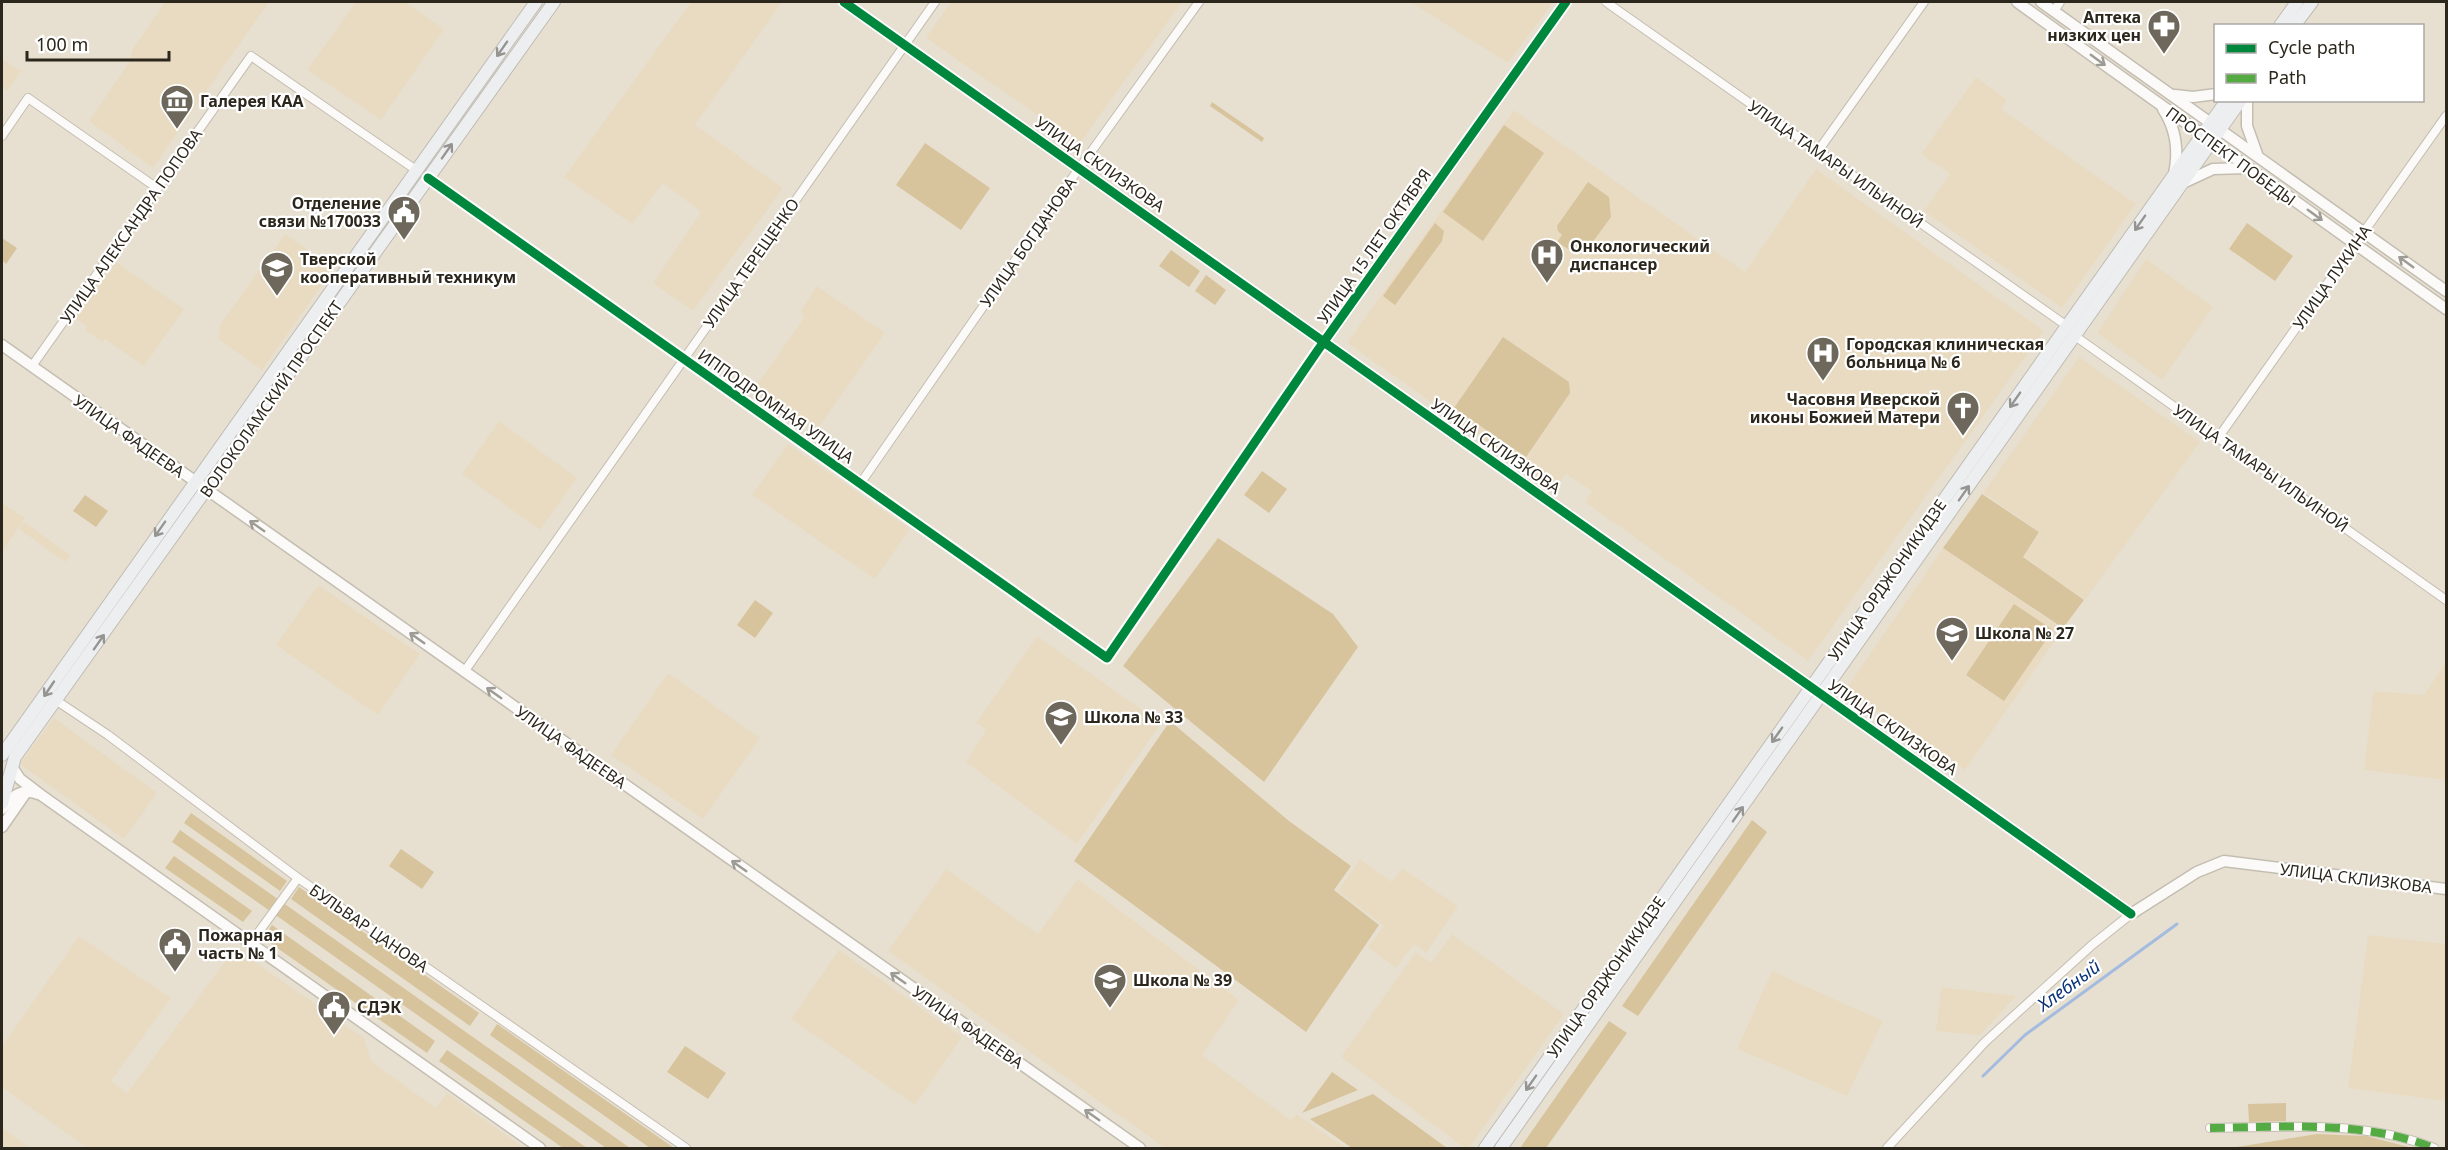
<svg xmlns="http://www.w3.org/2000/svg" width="2448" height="1150" font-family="'Noto Sans',sans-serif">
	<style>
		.built { fill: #e8dbc1 }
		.green { fill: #d7c49d }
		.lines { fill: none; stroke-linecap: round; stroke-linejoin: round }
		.stream { stroke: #a4bbe0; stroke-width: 3 }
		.street-casing { stroke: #c4beb2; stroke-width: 10 }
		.secondary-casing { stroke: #c4beb2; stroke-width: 13 }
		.primary-casing { stroke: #c0bcb4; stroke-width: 14 }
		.street { stroke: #fbfaf8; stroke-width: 8 }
		.secondary { stroke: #fbfaf8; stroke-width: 10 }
		.primary { stroke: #eceef0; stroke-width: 12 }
		.quiet { stroke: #54aa43; stroke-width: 8; stroke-dasharray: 15 8; stroke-linecap: butt }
		.cycleway-casing { stroke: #fff; stroke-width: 13 }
		.cycleway { stroke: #00873e; stroke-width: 9 }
		.oneway { stroke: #969491 }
		.oneway2 { stroke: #9e9b95 }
		.labels { text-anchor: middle; stroke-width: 4.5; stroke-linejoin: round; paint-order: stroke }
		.poi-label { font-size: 16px; font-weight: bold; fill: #2c271c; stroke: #fff; text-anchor: start }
		.street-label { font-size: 16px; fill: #2c271c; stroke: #fff }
		.water-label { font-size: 18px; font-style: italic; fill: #093477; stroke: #fff }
	</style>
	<rect width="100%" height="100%" fill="#e7e0d1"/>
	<g class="built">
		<path d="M 165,2 L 269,2 L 153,168 L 89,121 L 130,61 L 132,50 Z"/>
		<path d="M 356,2 L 405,2 L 444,29 L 381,120 L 307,70 Z"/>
		<path d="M 691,2 L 782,2 L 695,125 L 783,188 L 693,311 L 653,283 L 701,212 L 663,183 L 632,224 L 564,177 Z"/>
		<path d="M 951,2 L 1182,2 L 1079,144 L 926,38 Z"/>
		<path d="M 1410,2 L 1553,2 L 1508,63 Z"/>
		<path d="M 2,59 L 21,71 L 7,91 L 2,87 Z"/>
		<path d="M 1976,77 L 2007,100 L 2001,109 L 2136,204 L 2062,308 L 1924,211 L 1950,174 L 1921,154 Z"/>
		<path d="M 1514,110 L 1745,272 L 1816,169 L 2044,331 L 1808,661 L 1585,502 L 1592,491 L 1571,477 L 1566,474 L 1555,489 L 1347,343 Z"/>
		<path d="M 285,234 L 334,268 L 262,370 L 218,339 L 220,325 Z"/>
		<path d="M 2146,259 L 2213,307 L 2162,380 L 2097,333 Z"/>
		<path d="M 116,262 L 184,309 L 144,366 L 105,339 L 103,342 L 85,330 L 87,327 L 76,319 Z"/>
		<path d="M 817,286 L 885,333 L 816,431 L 755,387 L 804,318 L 801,310 Z"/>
		<path d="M 2079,357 L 2200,442 L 2085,600 L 2023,556 L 2040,532 L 1983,493 Z"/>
		<path d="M 499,421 L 577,478 L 540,530 L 462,474 Z"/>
		<path d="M 788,444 L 910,529 L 875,579 L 752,495 Z"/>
		<path d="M 2,503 L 25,518 L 2,552 Z"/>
		<path d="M 24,522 L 70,555 L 65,562 L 19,529 Z"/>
		<path d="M 1943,548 L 2063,629 L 1965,770 L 1846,689 Z"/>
		<path d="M 318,585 L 420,654 L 378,715 L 276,645 Z"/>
		<path d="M 1037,636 L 1161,723 L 1077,844 L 966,762 L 986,730 L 976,723 Z"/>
		<path d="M 2446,662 L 2446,780 L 2364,770 L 2373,691 L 2424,695 Z"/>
		<path d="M 668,673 L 760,738 L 703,819 L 611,755 Z"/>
		<path d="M 54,718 L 157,793 L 124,839 L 20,764 Z"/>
		<path d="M 1360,859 L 1392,882 L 1402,868 L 1458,906 L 1426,953 L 1414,944 L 1396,968 L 1368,947 L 1384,926 L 1338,891 Z"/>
		<path d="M 946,869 L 1038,934 L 1078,879 L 1239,1000 L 1202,1055 L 1291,1120 L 1296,1114 L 1346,1148 L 1165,1148 L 888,951 Z"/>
		<path d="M 1452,934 L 1564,1014 L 1469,1148 L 1465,1148 L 1341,1057 L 1416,952 L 1431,963 Z"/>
		<path d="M 2368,935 L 2446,944 L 2446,1101 L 2348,1088 Z"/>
		<path d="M 79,936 L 171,998 L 111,1081 L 127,1093 L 235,948 L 364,1038 L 371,1061 L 436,1108 L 447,1093 L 524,1148 L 87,1148 L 2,1087 L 2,1046 Z"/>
		<path d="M 839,950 L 962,1037 L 915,1105 L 791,1019 Z"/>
		<path d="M 1772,971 L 1883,1021 L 1847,1096 L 1737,1049 Z"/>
		<path d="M 1941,987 L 2016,996 L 1980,1035 L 1936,1031 Z"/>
		<path d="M 2,1128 L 30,1148 L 2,1148 Z"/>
	</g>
	<g class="green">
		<path d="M 1212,102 L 1264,138 L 1262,142 L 1210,106 Z"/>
		<path d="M 1504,125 L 1544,153 L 1483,241 L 1443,212 Z"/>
		<path d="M 925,143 L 990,188 L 961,230 L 896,185 Z"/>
		<path d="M 1588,182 L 1609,197 L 1611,217 L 1586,251 L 1578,251 L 1576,254 L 1557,242 L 1562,235 L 1558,231 L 1557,226 Z"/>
		<path d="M 1435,223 L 1444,231 L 1442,241 L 1395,305 L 1383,296 Z"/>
		<path d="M 2247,223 L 2293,256 L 2275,281 L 2229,249 Z"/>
		<path d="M 2,238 L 17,248 L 6,264 L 2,260 Z"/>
		<path d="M 1171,250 L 1200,271 L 1189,287 L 1159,266 Z"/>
		<path d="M 1206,275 L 1226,290 L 1215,305 L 1195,291 Z"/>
		<path d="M 1503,337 L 1569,382 L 1570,393 L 1526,457 L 1454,408 Z"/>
		<path d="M 1262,471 L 1287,489 L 1269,513 L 1244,495 Z"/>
		<path d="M 1982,494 L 2039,532 L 2023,557 L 2084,600 L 2063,628 L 1943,548 Z"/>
		<path d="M 85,495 L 108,511 L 96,527 L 73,511 Z"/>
		<path d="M 1218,538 L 1333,614 L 1358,647 L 1264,782 L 1123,666 Z"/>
		<path d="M 755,600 L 773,613 L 755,638 L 737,625 Z"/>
		<path d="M 2014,604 L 2053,630 L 2004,701 L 1966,675 Z"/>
		<path d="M 1170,721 L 1289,821 L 1351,866 L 1334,890 L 1379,925 L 1306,1032 L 1074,861 Z"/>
		<path d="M 191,813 L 287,881 L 280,891 L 184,823 Z"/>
		<path d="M 1752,820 L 1767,832 L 1638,1016 L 1622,1006 Z"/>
		<path d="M 180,830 L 630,1148 L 606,1148 L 172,842 Z"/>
		<path d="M 401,849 L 434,872 L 422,889 L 389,866 Z"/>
		<path d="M 174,856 L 252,911 L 243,922 L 165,868 Z"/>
		<path d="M 299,887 L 479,1013 L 470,1026 L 291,899 Z"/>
		<path d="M 272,925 L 435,1041 L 427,1053 L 263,938 Z"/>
		<path d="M 1609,1021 L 1627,1033 L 1546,1148 L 1520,1148 Z"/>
		<path d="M 497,1024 L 674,1148 L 650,1148 L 490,1035 Z"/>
		<path d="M 685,1046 L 726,1073 L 708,1099 L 667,1072 Z"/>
		<path d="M 447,1050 L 587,1148 L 563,1148 L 439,1061 Z"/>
		<path d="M 1332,1072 L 1358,1090 L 1302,1113 Z"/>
		<path d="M 1373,1094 L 1447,1148 L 1352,1148 L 1310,1119 Z"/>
		<path d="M 2286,1103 L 2286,1121 L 2249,1122 L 2248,1104 Z"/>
		<path d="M 2317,1134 L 2366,1136 L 2413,1148 L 2231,1148 Z"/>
	</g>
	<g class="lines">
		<path class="stream" d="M 1983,1076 L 2025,1035 L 2177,924"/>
		<g class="street-casing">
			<g id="street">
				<path d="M 1606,2 L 2067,326"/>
				<path d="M 2054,11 L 2060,2"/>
				<path d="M 2,136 L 28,98 L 157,188"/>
				<path d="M 1818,151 L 1924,2"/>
				<path d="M 428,178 L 1107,658 L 1324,342"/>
				<path d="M 2075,336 L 2446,600"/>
				<path d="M 32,366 L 251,56 L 416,170"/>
				<path d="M 2218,438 L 2446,116"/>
				<path d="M 860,484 L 1073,177 L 1199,2"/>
				<path d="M 464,672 L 935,2"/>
				<path d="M 57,701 L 108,735 L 298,878 L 686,1148"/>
				<path d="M 250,944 L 298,878"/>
				<path d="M 2210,1128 C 2285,1127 2363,1120 2434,1148"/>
				<path d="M 1887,1148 L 1985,1042 L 2092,945 L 2131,914"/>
			</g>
		</g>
		<g class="secondary-casing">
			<g id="secondary">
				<path d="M 844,2 L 2131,914 L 2197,872 L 2224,861 L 2446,889"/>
				<path d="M 2017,2 L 2446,309"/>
				<path d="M 2041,2 L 2446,291"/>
				<path d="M 2175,95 L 2193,97 L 2216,94"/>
				<path d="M 2247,100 L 2247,126 L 2257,154"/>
				<path d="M 2163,109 C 2176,129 2179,151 2174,174"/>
				<path d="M 2185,182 L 2213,169 L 2247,168"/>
				<path d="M 1324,342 L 1566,2"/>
				<path d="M 2,345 L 1140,1148"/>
				<path d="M 12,767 L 20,779 L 41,795 L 540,1148"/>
				<path d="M 2,809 C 12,797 21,787 38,794"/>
				<path d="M 2,827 L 27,791"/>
			</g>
		</g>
		<g class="primary-casing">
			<g id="primary">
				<path d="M 2280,26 L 2297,2"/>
				<path d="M 2294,26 L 2312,2"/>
				<path d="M 2,755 L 536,2"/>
				<path d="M 2,803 L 15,757 L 554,2"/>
				<path d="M 1485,1148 L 2227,100"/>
				<path d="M 1501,1148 L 2241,100"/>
			</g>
		</g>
		<use href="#street" class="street"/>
		<use href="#secondary" class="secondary"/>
		<use href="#primary" class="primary"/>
		<path class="quiet" d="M 2210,1128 C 2285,1127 2363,1120 2434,1148"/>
		<g class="cycleway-casing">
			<g id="cycleway">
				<path d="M 844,2 L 2131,914"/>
				<path d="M 428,178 L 1107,658 L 1318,350 L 1566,2"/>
			</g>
		</g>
		<use href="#cycleway" class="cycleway"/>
	</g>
	<defs><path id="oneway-shaft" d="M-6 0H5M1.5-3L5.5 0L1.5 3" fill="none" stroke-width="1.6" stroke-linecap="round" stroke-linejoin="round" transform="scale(1.5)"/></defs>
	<g class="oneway">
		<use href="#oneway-shaft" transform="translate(502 49) rotate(125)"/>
		<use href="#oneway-shaft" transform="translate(447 151) rotate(-55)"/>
		<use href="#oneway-shaft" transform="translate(2140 223) rotate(125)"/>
		<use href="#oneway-shaft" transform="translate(2015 400) rotate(125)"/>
		<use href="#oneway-shaft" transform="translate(1964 493) rotate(-55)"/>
		<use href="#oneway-shaft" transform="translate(160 529) rotate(125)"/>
		<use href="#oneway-shaft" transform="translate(99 642) rotate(-55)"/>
		<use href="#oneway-shaft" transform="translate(49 689) rotate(124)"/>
		<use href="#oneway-shaft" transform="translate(1777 735) rotate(125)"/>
		<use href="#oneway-shaft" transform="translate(1738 814) rotate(-55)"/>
		<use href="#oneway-shaft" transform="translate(1531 1083) rotate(125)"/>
	</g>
	<g class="oneway2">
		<use href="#oneway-shaft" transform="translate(2098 60) rotate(36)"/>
		<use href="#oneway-shaft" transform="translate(2315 215) rotate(36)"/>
		<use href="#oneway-shaft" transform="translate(2406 262) rotate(-144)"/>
		<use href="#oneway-shaft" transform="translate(257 526) rotate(-145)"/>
		<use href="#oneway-shaft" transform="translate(417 638) rotate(-145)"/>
		<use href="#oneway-shaft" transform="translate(494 693) rotate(-145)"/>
		<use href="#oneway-shaft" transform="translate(739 866) rotate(-145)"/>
		<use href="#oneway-shaft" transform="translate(898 978) rotate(-145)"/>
		<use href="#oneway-shaft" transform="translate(1092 1115) rotate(-145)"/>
	</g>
	<defs>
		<g id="pharmacy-pin" transform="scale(1.725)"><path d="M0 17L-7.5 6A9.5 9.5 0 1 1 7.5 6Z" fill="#6d685b" stroke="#fff"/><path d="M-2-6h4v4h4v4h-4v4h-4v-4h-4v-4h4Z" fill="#fff"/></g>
		<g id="museum-pin" transform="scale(1.725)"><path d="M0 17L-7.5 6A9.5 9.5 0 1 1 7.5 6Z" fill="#6d685b" stroke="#fff"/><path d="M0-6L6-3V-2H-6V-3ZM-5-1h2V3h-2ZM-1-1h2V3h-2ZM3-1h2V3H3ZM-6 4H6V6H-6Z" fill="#fff"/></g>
		<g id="civic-pin" transform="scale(1.725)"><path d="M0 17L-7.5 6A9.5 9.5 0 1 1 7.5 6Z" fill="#6d685b" stroke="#fff"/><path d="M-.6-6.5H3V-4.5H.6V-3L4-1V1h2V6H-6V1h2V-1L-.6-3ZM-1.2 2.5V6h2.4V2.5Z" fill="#fff"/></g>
		<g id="hospital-pin" transform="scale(1.725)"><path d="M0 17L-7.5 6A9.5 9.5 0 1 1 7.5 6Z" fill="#6d685b" stroke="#fff"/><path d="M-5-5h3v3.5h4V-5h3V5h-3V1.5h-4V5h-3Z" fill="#fff"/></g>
		<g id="university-pin" transform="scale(1.725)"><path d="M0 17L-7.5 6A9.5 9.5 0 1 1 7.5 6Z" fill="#6d685b" stroke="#fff"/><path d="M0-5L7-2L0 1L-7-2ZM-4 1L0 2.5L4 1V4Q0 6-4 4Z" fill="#fff"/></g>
		<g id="church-pin" transform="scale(1.725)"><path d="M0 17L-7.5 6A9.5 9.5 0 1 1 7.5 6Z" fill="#6d685b" stroke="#fff"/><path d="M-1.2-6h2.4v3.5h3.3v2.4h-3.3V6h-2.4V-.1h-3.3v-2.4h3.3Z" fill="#fff"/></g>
		<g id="school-pin" transform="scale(1.725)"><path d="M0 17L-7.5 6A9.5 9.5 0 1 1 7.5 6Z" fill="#6d685b" stroke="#fff"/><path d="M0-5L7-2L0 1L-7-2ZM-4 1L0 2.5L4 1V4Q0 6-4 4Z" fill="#fff"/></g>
	</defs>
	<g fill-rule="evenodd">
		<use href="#pharmacy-pin" x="2164" y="26"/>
		<use href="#museum-pin" x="177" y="101"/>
		<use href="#civic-pin" x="404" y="212"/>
		<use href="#hospital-pin" x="1547" y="255"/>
		<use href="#university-pin" x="277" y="268"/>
		<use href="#hospital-pin" x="1823" y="353"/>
		<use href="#church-pin" x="1963" y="408"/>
		<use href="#school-pin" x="1952" y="633"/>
		<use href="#school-pin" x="1061" y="717"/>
		<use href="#civic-pin" x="175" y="944"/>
		<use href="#school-pin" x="1110" y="980"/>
		<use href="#civic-pin" x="334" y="1007"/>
	</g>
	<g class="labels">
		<g class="poi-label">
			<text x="2141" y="23" text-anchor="end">Аптека<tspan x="2141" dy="18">низких цен</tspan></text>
			<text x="200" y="107">Галерея КАА</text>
			<text x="381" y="209" text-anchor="end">Отделение<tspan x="381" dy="18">связи №170033</tspan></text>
			<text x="1570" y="252">Онкологический<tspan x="1570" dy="18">диспансер</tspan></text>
			<text x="300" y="265">Тверской<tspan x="300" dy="18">кооперативный техникум</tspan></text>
			<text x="1846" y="350">Городская клиническая<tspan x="1846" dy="18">больница № 6</tspan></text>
			<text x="1940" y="405" text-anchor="end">Часовня Иверской<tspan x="1940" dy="18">иконы Божией Матери</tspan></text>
			<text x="1975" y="639">Школа № 27</text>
			<text x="1084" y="723">Школа № 33</text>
			<text x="198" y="941">Пожарная<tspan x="198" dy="18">часть № 1</tspan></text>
			<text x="1133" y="986">Школа № 39</text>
			<text x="357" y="1013">СДЭК</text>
		</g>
		<g class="street-label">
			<text transform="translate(2231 156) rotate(36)" y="6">ПРОСПЕКТ ПОБЕДЫ</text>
			<text transform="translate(1100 164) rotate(35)" y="6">УЛИЦА СКЛИЗКОВА</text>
			<text transform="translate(1836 164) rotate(35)" y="6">УЛИЦА ТАМАРЫ ИЛЬИНОЙ</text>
			<text transform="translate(131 226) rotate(-55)" y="6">УЛИЦА АЛЕКСАНДРА ПОПОВА</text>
			<text transform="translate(1028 242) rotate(-55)" y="6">УЛИЦА БОГДАНОВА</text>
			<text transform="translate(1374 246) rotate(-55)" y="6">УЛИЦА 15 ЛЕТ ОКТЯБРЯ</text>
			<text transform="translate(751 263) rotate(-55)" y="6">УЛИЦА ТЕРЕЩЕНКО</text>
			<text transform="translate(2332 277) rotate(-55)" y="6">УЛИЦА ЛУКИНА</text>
			<text transform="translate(271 399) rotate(-55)" y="6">ВОЛОКОЛАМСКИЙ ПРОСПЕКТ</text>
			<text transform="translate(776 406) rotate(35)" y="6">ИППОДРОМНАЯ УЛИЦА</text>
			<text transform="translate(129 436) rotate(35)" y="6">УЛИЦА ФАДЕЕВА</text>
			<text transform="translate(1496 446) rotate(35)" y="6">УЛИЦА СКЛИЗКОВА</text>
			<text transform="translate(2261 468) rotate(35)" y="6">УЛИЦА ТАМАРЫ ИЛЬИНОЙ</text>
			<text transform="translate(1887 580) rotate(-55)" y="6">УЛИЦА ОРДЖОНИКИДЗЕ</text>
			<text transform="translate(1893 727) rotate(35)" y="6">УЛИЦА СКЛИЗКОВА</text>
			<text transform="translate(571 747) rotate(35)" y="6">УЛИЦА ФАДЕЕВА</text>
			<text transform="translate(2356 878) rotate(7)" y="6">УЛИЦА СКЛИЗКОВА</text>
			<text transform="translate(369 928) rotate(35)" y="6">БУЛЬВАР ЦАНОВА</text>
			<text transform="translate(1606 977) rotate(-55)" y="6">УЛИЦА ОРДЖОНИКИДЗЕ</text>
			<text transform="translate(968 1027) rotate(35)" y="6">УЛИЦА ФАДЕЕВА</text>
		</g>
		<g class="water-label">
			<text transform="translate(2069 986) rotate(-36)" y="6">Хлебный</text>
		</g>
	</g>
	<rect width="2448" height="1150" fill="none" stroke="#2c271c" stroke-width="6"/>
	<rect x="2214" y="24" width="210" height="78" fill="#ffffff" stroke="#aba9a4" stroke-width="1.5"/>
	<rect x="2226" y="44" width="30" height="9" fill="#00873e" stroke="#aba9a4" stroke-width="1.5"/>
	<text x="2268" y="54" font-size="18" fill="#2c271c">Cycle path</text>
	<rect x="2226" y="74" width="30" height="9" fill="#54aa43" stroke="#aba9a4" stroke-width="1.5"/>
	<text x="2268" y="84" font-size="18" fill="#2c271c">Path</text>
	<path d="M27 51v9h142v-9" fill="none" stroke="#2c271c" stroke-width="3"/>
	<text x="36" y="51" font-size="18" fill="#2c271c" stroke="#ffffff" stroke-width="4.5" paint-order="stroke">100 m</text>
</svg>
